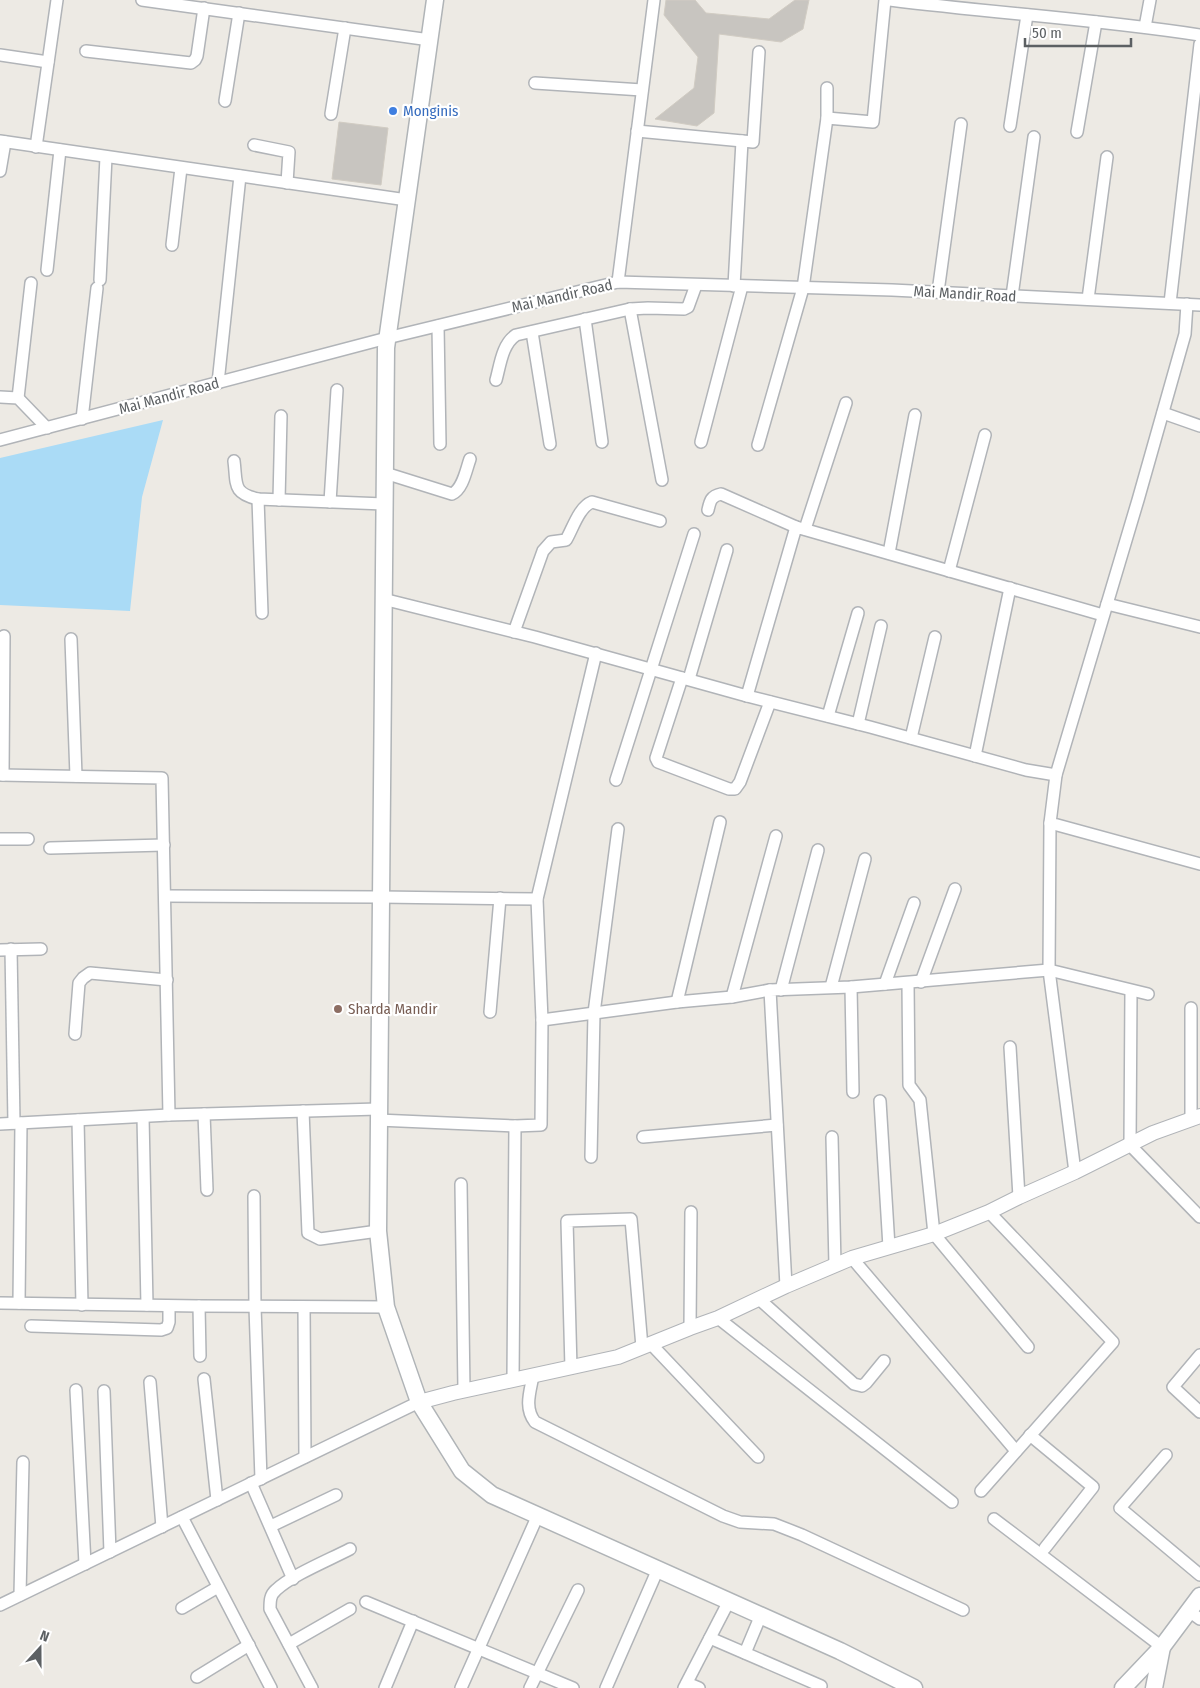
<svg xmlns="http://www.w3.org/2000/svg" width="1200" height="1688" font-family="'Fira Sans Condensed',sans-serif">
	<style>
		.water { fill: #aadbf6 }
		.building { fill: #c8c5c0; stroke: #d1ccc3 }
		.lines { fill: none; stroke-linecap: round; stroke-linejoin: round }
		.minor-casing { stroke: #b1b4b8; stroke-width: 14 }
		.tertiary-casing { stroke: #b1b4b8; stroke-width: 16 }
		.secondary-casing { stroke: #b0b4b7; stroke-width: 19 }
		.minor { stroke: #fff; stroke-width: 11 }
		.tertiary { stroke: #fff; stroke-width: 14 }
		.secondary { stroke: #fff; stroke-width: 16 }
		.shop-dot { fill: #3f7fe0; stroke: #fff; stroke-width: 2 }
		.education-dot { fill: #8d6e63; stroke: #fff; stroke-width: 2 }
		.labels { text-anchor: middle; stroke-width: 4.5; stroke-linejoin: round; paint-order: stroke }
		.shop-label { font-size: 15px; fill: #366cbe; stroke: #fff; text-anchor: start }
		.street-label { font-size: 15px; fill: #5c6063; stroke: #fff }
		.education-label { font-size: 15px; fill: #785e54; stroke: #fff; text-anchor: start }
	</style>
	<rect width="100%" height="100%" fill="#edeae4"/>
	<path class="water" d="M 163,420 L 142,497 L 130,611 L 0,605 L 0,458 Z"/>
	<g class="building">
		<path d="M 666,0 L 695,0 L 706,13 L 769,19 L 795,0 L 809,0 L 803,29 L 781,42 L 719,34 L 714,113 L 697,126 L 655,119 L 694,88 L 698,57 L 664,15 Z"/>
		<path d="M 339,122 L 388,128 L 381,185 L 332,179 Z"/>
	</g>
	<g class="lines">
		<g class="minor-casing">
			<g id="minor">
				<path d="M 142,0 L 430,40"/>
				<path d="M 890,0 C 993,13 1097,19 1200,35"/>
				<path d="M 1145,27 L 1150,0"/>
				<path d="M 86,51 L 191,63 L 195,60 L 197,56 L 204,8"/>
				<path d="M 0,55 L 48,62"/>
				<path d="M 535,83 L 642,90"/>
				<path d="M 827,88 L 827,118"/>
				<path d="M 225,101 L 239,13"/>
				<path d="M 331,114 L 345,28"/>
				<path d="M 1010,126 L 1027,15"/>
				<path d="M 637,131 L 753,142 L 759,52"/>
				<path d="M 1077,132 L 1096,22"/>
				<path d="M 0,141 L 407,200"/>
				<path d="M 254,145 L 289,152 L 287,183"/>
				<path d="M 36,147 L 57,0"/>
				<path d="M 0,171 L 5,142"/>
				<path d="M 172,245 L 181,168"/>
				<path d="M 47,270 L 60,150"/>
				<path d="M 100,280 L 106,157"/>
				<path d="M 618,282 L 654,0"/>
				<path d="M 734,286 L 742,141"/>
				<path d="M 938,292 L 961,124"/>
				<path d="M 1012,296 L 1034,137"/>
				<path d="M 1088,299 L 1107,157"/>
				<path d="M 1170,303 L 1200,44"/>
				<path d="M 1187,304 L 1185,334 L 1138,500 L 1056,775 L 1050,823 L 1200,864"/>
				<path d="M 630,309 L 662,480"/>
				<path d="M 585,319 L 602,442"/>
				<path d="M 438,326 L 440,444"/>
				<path d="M 532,332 L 550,444"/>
				<path d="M 496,380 C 500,366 502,344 516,335 L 630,309 L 648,308 L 684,309 L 688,307 L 696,285"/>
				<path d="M 218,383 L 240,176"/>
				<path d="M 0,397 L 18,398 L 47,428"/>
				<path d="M 18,398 L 31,283"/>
				<path d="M 1163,413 L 1200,426"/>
				<path d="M 82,419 L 97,288"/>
				<path d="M 0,440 L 387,338 L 618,282 L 892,290 L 1200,305"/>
				<path d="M 701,442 L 742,286"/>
				<path d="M 758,445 L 803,288 L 827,118 L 873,122 L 885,0"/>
				<path d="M 234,461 C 237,484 232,493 258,499 L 384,504"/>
				<path d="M 385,473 L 452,494 C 463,489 466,470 470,459"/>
				<path d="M 258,499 L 262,613"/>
				<path d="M 279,500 L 281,416"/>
				<path d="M 330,502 L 337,390"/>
				<path d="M 708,510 C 710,501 711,496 721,494 L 796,527"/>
				<path d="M 805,529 L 846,403"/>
				<path d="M 889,553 L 915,415"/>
				<path d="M 949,571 L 985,435"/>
				<path d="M 383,599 L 535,637 L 747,696 L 870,727 L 1026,770 L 1056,775"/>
				<path d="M 1107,604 L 1200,627"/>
				<path d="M 514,632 L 543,551 L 551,542 L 566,540 C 573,528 579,507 592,502 L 660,521"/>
				<path d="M 71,639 L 76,776"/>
				<path d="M 596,653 L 537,899 L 542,1020 L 677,1002 L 732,997 L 770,990"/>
				<path d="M 682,678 L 656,758 L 658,762 L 729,789 L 735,789 L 740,782 L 770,702"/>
				<path d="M 689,679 L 727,550"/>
				<path d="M 747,696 L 796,527 L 1103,615"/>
				<path d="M 828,716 L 858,613"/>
				<path d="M 858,724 L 881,626"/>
				<path d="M 911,738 L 935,637"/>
				<path d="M 975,756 L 1010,588"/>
				<path d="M 0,775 L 162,778 L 169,1115"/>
				<path d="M 3,775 L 4,636"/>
				<path d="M 616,780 L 694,534"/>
				<path d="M 1050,823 L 1049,970 L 1075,1172"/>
				<path d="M 0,839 L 28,839"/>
				<path d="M 50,848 L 164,845"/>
				<path d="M 165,896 L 380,897 L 537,899"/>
				<path d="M 11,949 L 14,1123"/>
				<path d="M 0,950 L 41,949"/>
				<path d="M 921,982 L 955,889"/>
				<path d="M 908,983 L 909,1085 L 920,1100 L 934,1234 L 1028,1347"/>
				<path d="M 885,984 L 914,903"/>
				<path d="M 831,987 L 865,859"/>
				<path d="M 851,987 L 853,1092"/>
				<path d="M 781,990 L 818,850"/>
				<path d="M 1131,991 L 1130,1145 L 1200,1217"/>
				<path d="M 732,997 L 776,836"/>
				<path d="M 677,1002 L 720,822"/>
				<path d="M 490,1012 L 500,898"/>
				<path d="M 75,1034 L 79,983 L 83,978 L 90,973 L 167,980"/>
				<path d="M 1010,1047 L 1019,1197"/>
				<path d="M 880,1101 L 889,1247"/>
				<path d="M 303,1111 L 308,1233 L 320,1239 L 378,1231"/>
				<path d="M 204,1114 L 207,1190"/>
				<path d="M 143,1117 L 147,1305"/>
				<path d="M 78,1120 L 82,1305"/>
				<path d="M 378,1120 L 515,1126 L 541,1125 L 542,1020"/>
				<path d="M 1191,1120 L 1191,1008"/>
				<path d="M 0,1124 L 169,1115 L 378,1109"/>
				<path d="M 643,1137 L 777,1125"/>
				<path d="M 832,1137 L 835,1265"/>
				<path d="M 591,1157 L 594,1013 L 618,829"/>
				<path d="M 461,1184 L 464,1390"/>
				<path d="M 254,1196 L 255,1307 L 261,1479"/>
				<path d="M 852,1258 L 1016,1451"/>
				<path d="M 786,1286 L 770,990 L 851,987 L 1049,970 L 1148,994"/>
				<path d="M 759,1299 L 854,1384 L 862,1386 L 866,1383 L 884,1361"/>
				<path d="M 0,1303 L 199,1306 L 386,1307"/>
				<path d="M 19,1303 L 21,1123"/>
				<path d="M 199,1306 L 200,1356"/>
				<path d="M 304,1307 L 305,1457"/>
				<path d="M 718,1318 L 952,1502"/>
				<path d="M 31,1326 L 161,1330 L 167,1328 L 169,1322 L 169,1306"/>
				<path d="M 690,1328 L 691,1212"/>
				<path d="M 651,1344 L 758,1457"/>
				<path d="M 1200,1355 L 1173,1387 L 1200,1412"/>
				<path d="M 571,1368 L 567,1221 L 631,1219 L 642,1347"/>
				<path d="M 533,1376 C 530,1392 524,1408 535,1422 L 723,1516 L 740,1522 L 774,1524 L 802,1535 L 963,1610"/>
				<path d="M 204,1379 L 217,1500"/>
				<path d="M 513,1380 L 515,1126"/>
				<path d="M 150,1382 L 162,1527"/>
				<path d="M 76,1390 L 85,1564"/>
				<path d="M 104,1391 L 110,1552"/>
				<path d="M 1030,1435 L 1093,1487 L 1045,1548"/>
				<path d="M 1166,1455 L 1120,1508 L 1200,1575"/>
				<path d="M 251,1483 L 293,1579"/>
				<path d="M 981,1491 L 1113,1342 L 989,1212"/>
				<path d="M 182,1517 L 271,1688"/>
				<path d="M 994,1519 L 1162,1647"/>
				<path d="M 271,1526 L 336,1495"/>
				<path d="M 20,1595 L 23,1462"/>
				<path d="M 366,1602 L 573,1688"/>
				<path d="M 0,1605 L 419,1402"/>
				<path d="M 182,1608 L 218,1587"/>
				<path d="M 1189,1611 L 1200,1619"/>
				<path d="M 710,1638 L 821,1686"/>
				<path d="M 289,1644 L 350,1609"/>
				<path d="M 745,1653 L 761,1615"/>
				<path d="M 197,1677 L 249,1645"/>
				<path d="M 687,1683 L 699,1688"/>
				<path d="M 312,1688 L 270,1609 C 270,1601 270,1595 276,1590 C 292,1575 329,1560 350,1549"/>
				<path d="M 385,1688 L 413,1621"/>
				<path d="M 461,1688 L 538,1515"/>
				<path d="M 530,1688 L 578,1590"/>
				<path d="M 606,1688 L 658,1569"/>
				<path d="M 684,1688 L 729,1601"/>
			</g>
		</g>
		<g class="tertiary-casing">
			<path id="tertiary" d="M 419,1402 L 453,1393 L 618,1357 L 690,1328 L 718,1318 L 786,1286 L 852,1258 L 934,1234 L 989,1212 L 1019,1197 L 1075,1172 L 1153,1133 L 1200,1116"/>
		</g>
		<g class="secondary-casing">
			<g id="secondary">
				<path d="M 435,0 L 386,348 L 378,1231 L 386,1307 L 419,1402 L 462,1471 L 492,1495 L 840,1651 L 914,1688"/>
				<path d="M 1123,1688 L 1162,1647 L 1200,1596"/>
				<path d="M 1154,1688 L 1162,1647"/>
			</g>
		</g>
		<use href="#minor" class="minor"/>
		<use href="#tertiary" class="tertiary"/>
		<use href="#secondary" class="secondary"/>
	</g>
	<circle class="shop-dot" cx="393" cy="111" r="5"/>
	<circle class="education-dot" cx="338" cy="1009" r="5"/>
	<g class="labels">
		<g class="shop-label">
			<text x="403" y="116">Monginis</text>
		</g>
		<g class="street-label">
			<text transform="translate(965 294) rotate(3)" y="5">Mai Mandir Road</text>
			<text transform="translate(562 296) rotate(-13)" y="5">Mai Mandir Road</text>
			<text transform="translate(169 396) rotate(-15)" y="5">Mai Mandir Road</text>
		</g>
		<g class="education-label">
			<text x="348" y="1014">Sharda Mandir</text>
		</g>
	</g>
	<g transform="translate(40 1648) rotate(21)" stroke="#ffffff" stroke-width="4" paint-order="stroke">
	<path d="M0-4L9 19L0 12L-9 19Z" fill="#5c6063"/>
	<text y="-8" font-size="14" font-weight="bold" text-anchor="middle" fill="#5c6063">N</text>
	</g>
	<path d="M1025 38v8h106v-8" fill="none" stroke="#5c6063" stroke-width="2.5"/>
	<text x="1032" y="38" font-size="15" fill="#5c6063" stroke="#ffffff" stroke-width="4" paint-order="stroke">50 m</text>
</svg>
